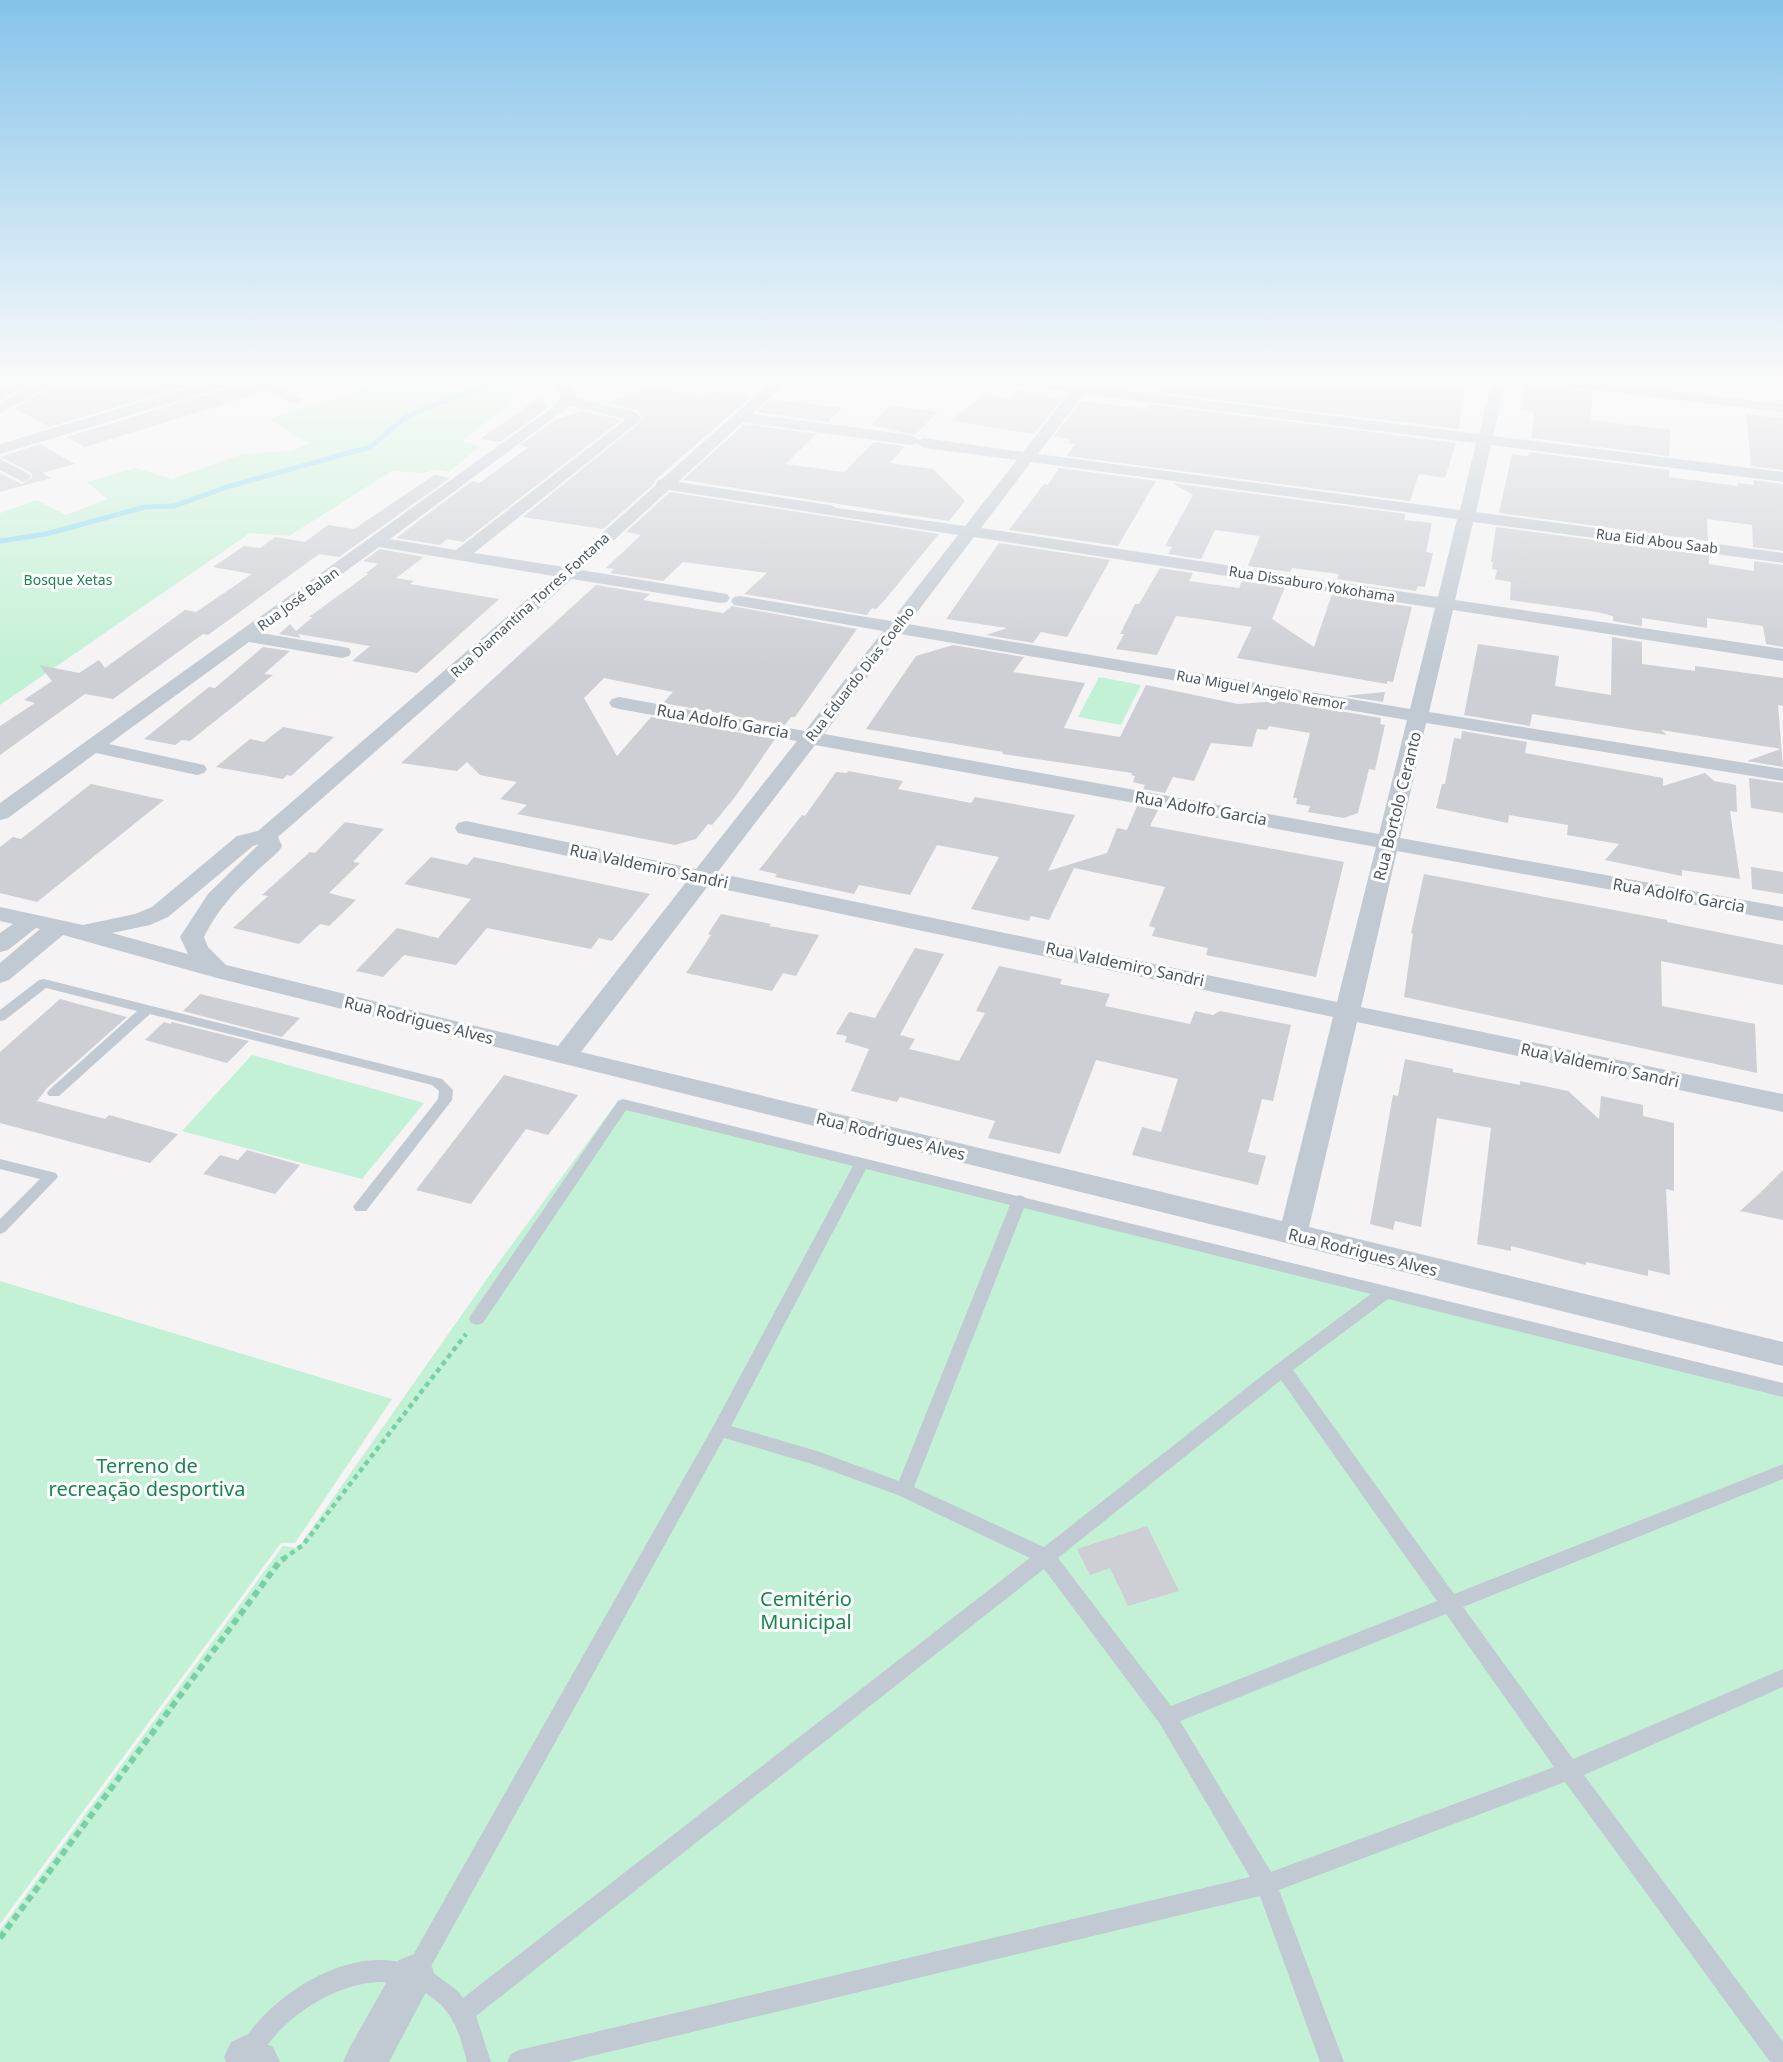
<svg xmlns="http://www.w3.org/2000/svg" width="1783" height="2062" font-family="'Noto Sans',sans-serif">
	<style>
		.green { fill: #c3f1d5 }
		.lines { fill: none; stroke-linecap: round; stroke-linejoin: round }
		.stream { stroke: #90daee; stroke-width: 5 }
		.building { fill: #cdcfd5 }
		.path-far1 { stroke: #7ad0a6; stroke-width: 4.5; stroke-dasharray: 5 4; stroke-linecap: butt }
		.path { stroke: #7ad0a6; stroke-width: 6; stroke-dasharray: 7 4.5; stroke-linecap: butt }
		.lane { fill: #c1cad2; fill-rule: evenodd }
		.street { fill: #c1cad2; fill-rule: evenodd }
		.labels { text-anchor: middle; stroke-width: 6; stroke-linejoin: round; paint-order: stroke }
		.far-street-label { font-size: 14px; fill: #4a5661; stroke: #fff }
		.far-park-label { font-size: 14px; fill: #17864f; stroke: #fff }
		.street-label { font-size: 16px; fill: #4a5661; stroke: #fff }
		.near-park-label { font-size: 20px; fill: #17864f; stroke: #fff }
	</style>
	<rect width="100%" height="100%" fill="#f5f3f3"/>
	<g class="green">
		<path d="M 379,377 L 523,377 L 533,381 L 513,392 L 512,404 L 464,438 L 463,442 L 480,446 L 449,472 L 436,470 L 422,473 L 392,471 L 289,536 L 250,533 L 0,705 L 0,513 L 37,500 L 66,515 L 107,499 L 87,482 L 136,468 L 172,479 L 242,454 L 291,451 L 309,443 L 269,419 L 348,394 L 377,382 Z"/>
		<path d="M 558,377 L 694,377 C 650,389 601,394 558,377 Z"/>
		<path d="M 1099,677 L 1141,685 L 1121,725 L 1078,717 Z"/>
		<path d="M 252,1055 L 424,1103 L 362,1179 L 182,1131 Z"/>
		<path d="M 618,1101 L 1783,1386 L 1783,2062 L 0,2062 L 0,1930 L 283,1546 L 298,1548 L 496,1266 Z"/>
		<path d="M 0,1281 L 392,1399 L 295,1543 L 281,1543 L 0,1924 Z"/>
	</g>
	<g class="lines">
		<path class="stream" d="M 0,541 L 46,534 L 145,507 L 174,506 L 230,486 L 370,447 C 384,438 392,425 407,417 C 436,401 470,396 498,377"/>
	</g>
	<g class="building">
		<path d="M 0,377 L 44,377 L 0,400 Z"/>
		<path d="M 69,377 L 112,377 L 113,391 L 160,377 L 172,381 L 185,377 L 217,377 L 49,427 L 14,408 Z"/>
		<path d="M 1210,377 L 1257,380 L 1258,377 L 1467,377 L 1459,429 L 1156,392 L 1159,387 L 1177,389 L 1181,383 L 1205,385 Z"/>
		<path d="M 245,383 L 264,392 L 85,447 L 66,437 Z"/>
		<path d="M 1523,384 L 1592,392 L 1591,420 L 1670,430 L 1669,456 L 1531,438 L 1535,412 L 1521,410 Z"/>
		<path d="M 650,387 L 707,397 L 713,391 L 752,396 L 656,479 L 654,484 L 603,529 L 523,517 L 644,419 L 637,410 L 607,403 L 631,394 L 636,395 Z"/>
		<path d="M 1017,390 L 1062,399 L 1034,434 L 951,421 L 983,394 L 1010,398 Z"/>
		<path d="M 540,397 L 548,408 L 500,442 L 480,439 Z"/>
		<path d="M 772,399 L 842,408 L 828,422 L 757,412 Z"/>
		<path d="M 1081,401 L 1146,409 L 1149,404 L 1456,443 L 1445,478 L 1419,474 L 1410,501 L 1067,456 L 1075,444 L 1068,443 L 1070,439 L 1054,436 Z"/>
		<path d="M 891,405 L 937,412 L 915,435 L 871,425 Z"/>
		<path d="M 583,411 L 621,420 L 463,542 L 447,539 L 440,545 L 396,538 L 472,481 L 479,483 L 529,447 L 520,445 L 556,419 Z"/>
		<path d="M 1746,414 L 1783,418 L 1783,470 L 1751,466 Z"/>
		<path d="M 744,424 L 816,434 L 786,464 L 844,472 L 874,442 L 905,446 L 890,463 L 933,469 L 965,501 L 949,521 L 683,480 Z"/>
		<path d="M 40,444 L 75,464 L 42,473 L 51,478 L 0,492 L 0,473 L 22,484 L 33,477 L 30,472 L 0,457 Z"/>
		<path d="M 1529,452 L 1669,470 L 1669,477 L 1738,486 L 1738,483 L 1754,485 L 1753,480 L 1783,484 L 1783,551 L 1753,547 L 1752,525 L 1707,519 L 1708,541 L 1499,513 L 1512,454 L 1528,456 Z"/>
		<path d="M 1059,468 L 1156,481 L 1118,546 L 1009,530 L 1044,484 L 1048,485 Z"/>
		<path d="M 434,475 L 450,478 L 339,557 L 319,554 L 208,635 L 203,634 L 113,699 L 85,694 L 0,755 L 0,726 L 35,703 L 24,700 L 52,681 L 39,665 L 79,673 L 99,660 L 105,668 L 185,610 L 196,612 L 252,574 L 213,567 L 244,546 L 260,548 L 275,537 L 305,542 L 328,525 L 354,529 Z"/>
		<path d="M 1172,483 L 1406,514 L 1404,520 L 1432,523 L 1426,552 L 1433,553 L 1425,587 L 1418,586 L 1416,591 L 1337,579 L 1339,574 L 1292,568 L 1290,572 L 1248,566 L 1260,536 L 1215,530 L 1201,559 L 1168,554 L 1172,547 L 1165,546 L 1193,495 Z"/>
		<path d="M 670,492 L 939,534 L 883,602 L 876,609 L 872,608 L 867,615 L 744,594 L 767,573 L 683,562 L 663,581 L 610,573 L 614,569 L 606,568 L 641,535 L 626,532 Z"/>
		<path d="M 1496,527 L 1709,555 L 1709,564 L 1754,571 L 1754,561 L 1783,565 L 1783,647 L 1766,644 L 1763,626 L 1707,618 L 1707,628 L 1642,618 L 1642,626 L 1613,621 L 1613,616 L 1597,612 L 1510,600 L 1511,582 L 1495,579 L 1497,570 L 1492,569 L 1493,562 L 1491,562 Z"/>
		<path d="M 999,543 L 1110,560 L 1067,637 L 1041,632 L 1033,643 L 986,635 L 1007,628 L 946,619 Z"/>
		<path d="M 380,549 L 424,557 L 396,578 L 414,581 L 410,584 L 499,599 L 417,673 L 352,661 L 370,646 L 298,634 L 301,638 L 279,634 L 290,624 L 296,631 L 313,617 L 309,617 L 368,574 L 366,573 L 378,564 L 363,561 Z"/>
		<path d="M 1160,568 L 1193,573 L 1189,581 L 1239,588 L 1242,581 L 1285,587 L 1272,619 L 1314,647 L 1332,594 L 1412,607 L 1393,682 L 1387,681 L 1387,684 L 1237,658 L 1252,627 L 1200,619 L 1176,616 L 1157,655 L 1116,649 L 1124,634 L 1120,634 L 1135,604 L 1139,604 Z"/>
		<path d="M 596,585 L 650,594 L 643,600 L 723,613 L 732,606 L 857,629 L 795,717 L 791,717 L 785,725 L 663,703 L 673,692 L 604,678 L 584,698 L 617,756 L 651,717 L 775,739 L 735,797 L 712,825 L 708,824 L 696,839 L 675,845 L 517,814 L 527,805 L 500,799 L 517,782 L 480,775 L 467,762 L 457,771 L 401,763 Z"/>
		<path d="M 1612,637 L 1642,642 L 1642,664 L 1695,671 L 1695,666 L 1783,678 L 1783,706 L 1778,705 L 1783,767 L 1747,761 L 1781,749 L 1661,730 L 1667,735 L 1532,714 L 1530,726 L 1464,715 L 1478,644 L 1559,656 L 1555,686 L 1611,695 Z"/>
		<path d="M 953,645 L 1024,657 L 1013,672 L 1085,683 L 1064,728 L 1120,737 L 1146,685 L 1238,704 L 1279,701 L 1381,718 L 1380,724 L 1385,725 L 1375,770 L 1369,769 L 1358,813 L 1344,818 L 1308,812 L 1310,806 L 1296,804 L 1297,798 L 1293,798 L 1310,733 L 1269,726 L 1267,730 L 1257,729 L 1252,747 L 1211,743 L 1194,781 L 1173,777 L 1165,793 L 1143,789 L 1145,785 L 1133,782 L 1135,776 L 1131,775 L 1132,773 L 1002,754 L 1003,752 L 866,729 L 916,656 Z"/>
		<path d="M 263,647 L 290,651 L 264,674 L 273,675 L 190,741 L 182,740 L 175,745 L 144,739 L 209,687 L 215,688 Z"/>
		<path d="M 1385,692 L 1383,702 L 1344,696 Z"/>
		<path d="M 283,727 L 334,737 L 291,776 L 287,775 L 283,779 L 216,767 L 250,739 L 264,742 Z"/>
		<path d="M 1462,731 L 1527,742 L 1525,753 L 1663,778 L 1663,786 L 1705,773 L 1714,781 L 1736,785 L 1737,812 L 1730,811 L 1740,879 L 1682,870 L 1682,876 L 1605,860 L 1619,844 L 1567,835 L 1568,825 L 1509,815 L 1508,823 L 1436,808 L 1442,784 L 1445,784 L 1454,738 L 1461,739 Z"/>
		<path d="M 848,771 L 903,781 L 898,789 L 956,800 L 971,803 L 975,797 L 1075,815 L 1048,871 L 1107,853 L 1117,828 L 1127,830 L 1137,806 L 1158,810 L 1150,826 L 1344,862 L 1316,977 L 1206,955 L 1208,948 L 1152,936 L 1155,928 L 1149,926 L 1165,887 L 1074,868 L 1049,920 L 1031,916 L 1029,921 L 971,909 L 999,857 L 937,845 L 910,895 L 859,885 L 854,894 L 775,877 L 777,874 L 759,870 L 802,815 L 805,816 L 836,772 L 847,773 Z"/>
		<path d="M 1749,778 L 1783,783 L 1783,813 L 1751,808 Z"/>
		<path d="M 91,784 L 164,800 L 37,902 L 0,893 L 0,847 L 13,837 L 21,839 Z"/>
		<path d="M 345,822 L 384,829 L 353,862 L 360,863 L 329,893 L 356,900 L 329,926 L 320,924 L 299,944 L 233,928 L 268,896 L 262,895 L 310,852 L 315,853 Z"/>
		<path d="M 431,857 L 467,865 L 474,857 L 650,894 L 612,941 L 599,938 L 591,949 L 487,928 L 456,965 L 404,955 L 383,977 L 356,971 L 397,928 L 438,938 L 471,899 L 404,884 Z"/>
		<path d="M 1751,867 L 1783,872 L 1783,894 L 1752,889 Z"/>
		<path d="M 1424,874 L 1667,920 L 1667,922 L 1783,945 L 1783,985 L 1661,961 L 1662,1006 L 1755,1024 L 1757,1073 L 1404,997 L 1413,934 L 1411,933 Z"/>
		<path d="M 721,914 L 771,924 L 769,926 L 819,935 L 796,976 L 783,973 L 772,991 L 686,973 L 711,935 L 708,934 Z"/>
		<path d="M 915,948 L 944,954 L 900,1035 L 915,1039 L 909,1049 L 959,1061 L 985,1013 L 976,1011 L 999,966 L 1062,979 L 1060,984 L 1110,994 L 1105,1006 L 1190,1024 L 1195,1011 L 1213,1015 L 1220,1011 L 1291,1025 L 1273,1101 L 1262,1099 L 1248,1152 L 1266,1156 L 1258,1185 L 1132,1155 L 1142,1127 L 1161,1132 L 1178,1079 L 1096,1060 L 1060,1154 L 988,1138 L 995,1121 L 900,1097 L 897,1102 L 851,1091 L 869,1049 L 845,1042 L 847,1036 L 836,1034 L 849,1012 L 875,1018 Z"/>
		<path d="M 200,994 L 300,1018 L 282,1037 L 183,1011 Z"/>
		<path d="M 60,999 L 127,1017 L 47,1088 L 37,1101 L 105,1119 L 109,1115 L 178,1134 L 150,1163 L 0,1123 L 0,1052 Z"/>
		<path d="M 164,1022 L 170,1024 L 172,1022 L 249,1041 L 227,1063 L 145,1040 Z"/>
		<path d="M 1405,1059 L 1453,1069 L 1453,1072 L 1520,1085 L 1520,1081 L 1568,1091 L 1599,1119 L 1601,1096 L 1643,1105 L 1643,1116 L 1674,1123 L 1674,1191 L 1666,1189 L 1670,1275 L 1648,1270 L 1648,1276 L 1586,1262 L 1586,1265 L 1511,1246 L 1511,1251 L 1477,1244 L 1491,1128 L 1437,1118 L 1421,1227 L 1395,1221 L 1393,1230 L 1370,1224 L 1393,1095 L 1398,1096 Z"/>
		<path d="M 504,1075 L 578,1095 L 548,1135 L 526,1129 L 471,1204 L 416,1190 Z"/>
		<path d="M 247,1150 L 300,1165 L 275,1194 L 203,1174 L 220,1155 L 238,1160 Z"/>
		<path d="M 1783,1170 L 1783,1220 L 1740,1211 L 1760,1193 Z"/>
		<path d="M 1147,1526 L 1179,1591 L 1128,1606 L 1110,1568 L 1090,1575 L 1077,1549 Z"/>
	</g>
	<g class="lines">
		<path class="path-far1" d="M 283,1559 L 303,1545 L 466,1334"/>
		<path class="path" d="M 0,1938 L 280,1561 L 285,1558"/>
		<g class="lane">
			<path d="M 44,979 L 442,1079 L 453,1090 L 452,1100 L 366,1211 L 356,1211 L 353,1207 L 356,1203 L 438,1099 L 439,1091 L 432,1085 L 150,1014 L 59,1096 L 49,1096 L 47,1093 L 49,1090 L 137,1011 L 46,988 L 5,1020 L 0,1021 L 0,1010 L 39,980 Z"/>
			<path d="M 623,1099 L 1017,1196 L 1020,1195 L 1026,1198 L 1783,1383 L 1783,1397 L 1388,1299 L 1293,1370 L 1454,1594 L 1783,1464 L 1783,1479 L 1463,1607 L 1573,1759 L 1783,1669 L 1783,1687 L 1584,1775 L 1783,2042 L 1783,2062 L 1770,2062 L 1565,1782 L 1279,1890 L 1344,2062 L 1320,2062 L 1260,1896 L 567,2062 L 507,2062 L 511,2054 L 519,2050 L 1250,1877 L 1160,1724 L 1044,1569 L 476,2016 L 491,2062 L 467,2062 C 462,2042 456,2020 441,2005 C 383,1950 288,2004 256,2062 L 232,2062 C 257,2003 342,1944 408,1964 L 714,1425 L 853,1166 L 626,1110 L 483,1323 L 477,1325 L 471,1323 L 469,1319 L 471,1315 L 618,1101 ZM 866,1169 L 1010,1205 L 899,1481 L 817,1451 L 731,1426 ZM 1024,1208 L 1371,1294 L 1277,1364 L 1044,1547 L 914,1487 ZM 1281,1380 L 1437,1601 L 1171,1706 L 1058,1558 ZM 724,1438 L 815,1465 L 898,1495 L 1030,1558 L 463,1998 L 457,1990 L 429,1970 ZM 1446,1614 L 1554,1767 L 1271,1872 L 1180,1721 Z"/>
			<path d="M 0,1159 L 56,1173 L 58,1177 L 5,1232 L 0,1234 L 0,1219 L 40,1179 L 0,1169 Z"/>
		</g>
		<g class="street">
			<path d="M 49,377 L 67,377 L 0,413 L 0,403 Z"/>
			<path d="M 226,377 L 261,377 L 304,400 L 297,404 L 292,403 L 245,381 L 0,454 L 0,444 Z"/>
			<path d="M 543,377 C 560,377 568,379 576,394 L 575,398 L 636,412 L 642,419 L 474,553 L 564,567 L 656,485 L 657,481 L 662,479 L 777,377 L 801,377 L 785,384 L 752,414 L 911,435 L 919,440 L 924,438 L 1023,452 L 1070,392 L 1002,383 L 997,382 L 996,377 L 1023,377 L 1076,384 L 1081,377 L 1096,377 L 1090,386 L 1479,434 L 1493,377 L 1507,377 L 1493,436 L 1783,472 L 1783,482 L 1491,445 L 1476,512 L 1783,553 L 1783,563 L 1473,522 L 1455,600 L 1783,649 L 1783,661 L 1453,610 L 1429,712 L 1783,769 L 1783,781 L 1426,723 L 1400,838 L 1783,907 L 1783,921 L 1397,851 L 1361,1007 L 1783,1094 L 1783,1112 L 1357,1022 L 1309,1227 L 1783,1342 L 1783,1366 L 217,978 L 63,935 L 9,980 L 0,983 L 0,963 L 40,929 L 36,928 L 8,950 L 0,952 L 0,933 L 13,924 L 0,921 L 0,907 L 83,925 L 135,914 L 152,907 L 237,836 L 258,831 L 554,576 L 379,547 L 261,633 L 349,648 L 351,652 L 349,656 L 342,658 L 249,642 L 109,744 L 204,765 L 207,769 L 204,773 L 197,775 L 96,753 L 8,818 L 0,820 L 0,803 L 554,406 L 562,394 ZM 1084,394 L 1476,443 L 1460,510 L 1038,454 ZM 570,406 L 626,419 L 456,550 L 390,539 ZM 743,422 L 911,445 L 916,443 L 924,448 L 1017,460 L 965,526 L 837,508 L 830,505 L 678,482 ZM 1031,462 L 1457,519 L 1438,597 L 981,528 ZM 669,490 L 958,535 L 891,621 L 740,596 L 734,597 L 731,601 L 734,605 L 740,606 L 883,631 L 805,731 L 619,697 L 612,699 L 609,703 L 612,707 L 619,709 L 797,741 L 696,869 L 466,821 L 458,823 L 455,828 L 458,833 L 687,881 L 558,1046 L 226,965 L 208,947 L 204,937 C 221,901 250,877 279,851 L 282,846 L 278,837 L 572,579 L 721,603 L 727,602 L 730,598 L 727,594 L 721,593 L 581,570 ZM 974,537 L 1435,608 L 1410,709 L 908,624 ZM 900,634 L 1407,720 L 1379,834 L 824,734 ZM 815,745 L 1376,847 L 1337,1002 L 717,873 ZM 259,844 L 208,894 L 180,937 L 188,954 L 112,933 L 150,925 L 168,917 L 253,846 ZM 708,886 L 1333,1017 L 1282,1221 L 581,1052 Z"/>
			<path d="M 1509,377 L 1555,377 L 1783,404 L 1783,412 L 1516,381 Z"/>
			<path d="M 0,459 L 29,474 L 31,477 L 23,482 L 0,470 Z"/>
			<path d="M 414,1954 L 429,1960 L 435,1975 L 389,2062 L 343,2062 L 350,2047 L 399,1960 Z"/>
			<path d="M 246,2035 L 273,2047 L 280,2062 L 226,2062 L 224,2057 L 231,2042 Z"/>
		</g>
	</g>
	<linearGradient id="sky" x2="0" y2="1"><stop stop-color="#85c3ea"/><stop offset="0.57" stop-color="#fafafa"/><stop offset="1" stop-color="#fafafa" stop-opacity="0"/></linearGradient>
	<rect width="1783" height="666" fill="url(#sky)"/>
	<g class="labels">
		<g class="far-street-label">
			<text transform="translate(1657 541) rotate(7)" y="5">Rua Eid Abou Saab</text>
			<text transform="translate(1312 584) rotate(9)" y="5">Rua Dissaburo Yokohama</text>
			<text transform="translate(298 599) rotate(-36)" y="5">Rua José Balan</text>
			<text transform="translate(530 605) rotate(-42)" y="5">Rua Diamantina Torres Fontana</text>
			<text transform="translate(860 674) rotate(-52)" y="5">Rua Eduardo Dias Coelho</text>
			<text transform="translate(1261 690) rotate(10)" y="5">Rua Miguel Angelo Remor</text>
		</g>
		<g class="far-park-label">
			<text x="68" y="585">Bosque Xetas</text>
		</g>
		<g class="street-label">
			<text transform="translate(723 721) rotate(10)" y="6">Rua Adolfo Garcia</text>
			<text transform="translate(1397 806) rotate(-76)" y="6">Rua Bortolo Ceranto</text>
			<text transform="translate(1201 808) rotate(10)" y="6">Rua Adolfo Garcia</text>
			<text transform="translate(649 866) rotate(12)" y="6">Rua Valdemiro Sandri</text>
			<text transform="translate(1679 895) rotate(10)" y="6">Rua Adolfo Garcia</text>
			<text transform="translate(1125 964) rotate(12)" y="6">Rua Valdemiro Sandri</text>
			<text transform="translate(419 1020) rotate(14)" y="6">Rua Rodrigues Alves</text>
			<text transform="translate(1600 1065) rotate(12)" y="6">Rua Valdemiro Sandri</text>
			<text transform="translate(891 1136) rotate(14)" y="6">Rua Rodrigues Alves</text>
			<text transform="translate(1363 1252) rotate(14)" y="6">Rua Rodrigues Alves</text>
		</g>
		<g class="near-park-label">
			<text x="147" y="1473">Terreno de<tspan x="147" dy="23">recreação desportiva</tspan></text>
			<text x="806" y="1606">Cemitério<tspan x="806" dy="23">Municipal</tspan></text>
		</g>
	</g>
</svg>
